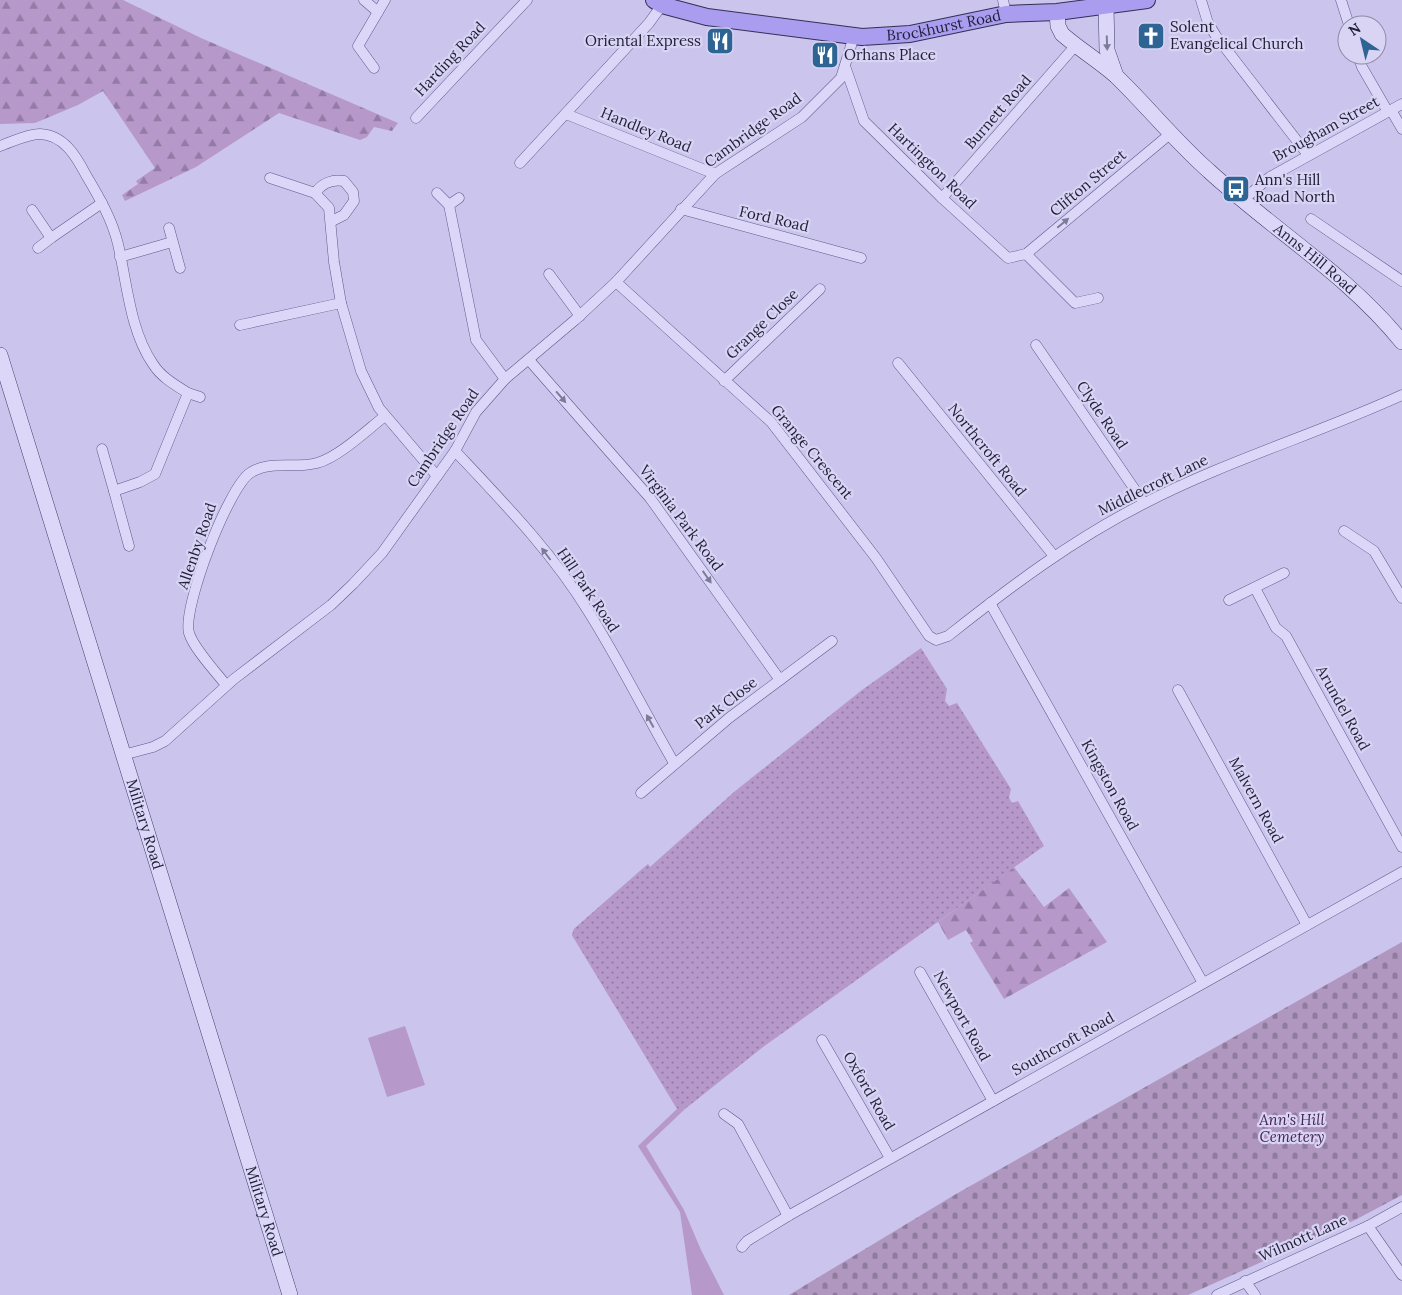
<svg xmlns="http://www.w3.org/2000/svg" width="1402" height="1295" font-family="Lora,serif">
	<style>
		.grass { fill: #b698ca }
		.forest { fill: url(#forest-firs) }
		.cemetery { fill: url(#cemetery-stones) }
		.garden { fill: url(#garden-dots) }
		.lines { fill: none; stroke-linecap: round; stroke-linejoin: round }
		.street-casing { stroke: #5b5b87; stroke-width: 11 }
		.secondary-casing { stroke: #3e3f68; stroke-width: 16 }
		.primary-casing { stroke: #2f3154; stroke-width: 18 }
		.street { stroke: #dcd7f8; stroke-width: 10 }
		.secondary { stroke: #dcd7f8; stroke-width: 15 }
		.primary { stroke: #aa9def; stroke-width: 16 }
		.oneway { fill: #7d7b98 }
		.labels { text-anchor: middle; stroke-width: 4.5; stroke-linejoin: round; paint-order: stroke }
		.street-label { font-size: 15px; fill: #1e1f37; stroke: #d9d3f4 }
		.poi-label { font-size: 15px; fill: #1e1f37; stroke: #d9d3f4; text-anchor: start }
		.park-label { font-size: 15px; font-style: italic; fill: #462653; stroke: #d9d3f4 }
	</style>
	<defs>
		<pattern id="forest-firs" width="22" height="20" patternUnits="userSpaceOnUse" patternTransform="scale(1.25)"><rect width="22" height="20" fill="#b698ca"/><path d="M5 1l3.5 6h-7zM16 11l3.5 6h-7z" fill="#937ba5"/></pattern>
		<pattern id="cemetery-stones" width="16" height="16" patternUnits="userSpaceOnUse" patternTransform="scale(1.25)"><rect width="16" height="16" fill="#af97c0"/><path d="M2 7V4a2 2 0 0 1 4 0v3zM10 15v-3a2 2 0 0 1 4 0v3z" fill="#8e7b9d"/></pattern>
		<pattern id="garden-dots" width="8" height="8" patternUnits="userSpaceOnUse" patternTransform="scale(1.25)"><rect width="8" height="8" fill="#b698ca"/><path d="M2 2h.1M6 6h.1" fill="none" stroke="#937ba5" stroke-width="1.8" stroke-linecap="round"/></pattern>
	</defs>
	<rect width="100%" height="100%" fill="#cbc4ed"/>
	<g class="grass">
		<path d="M 648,864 L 577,935 L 685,1109 L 646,1146 L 684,1210 L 701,1250 L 724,1295 L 692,1295 L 680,1212 L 638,1146 L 677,1109 L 572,935 L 574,929 Z"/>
		<path d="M 405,1026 L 425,1085 L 387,1097 L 368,1038 Z"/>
	</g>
	<g class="forest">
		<path d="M 0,0 L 123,0 L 201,38 L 398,123 L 392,131 L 374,127 L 367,137 L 360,140 L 279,113 L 196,167 L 125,201 L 122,195 L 138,184 L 136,181 L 155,168 L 103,91 L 78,105 L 35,123 L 0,124 Z"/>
		<path d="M 1014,867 L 1044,907 L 1069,888 L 1107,942 L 1004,999 L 970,943 L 973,941 L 966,930 L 948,940 L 938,922 Z"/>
	</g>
	<path class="cemetery" d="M 1402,942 L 1402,1195 L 1355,1220 L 1188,1295 L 789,1295 L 956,1194 Z"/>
	<path class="garden" d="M 921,648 L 947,689 L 945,701 L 949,706 L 957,703 L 1011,789 L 1009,798 L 1012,803 L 1018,801 L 1044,846 L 763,1047 L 685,1109 L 678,1109 L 572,935 L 574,929 L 648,864 L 650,867 L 734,792 L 862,690 Z"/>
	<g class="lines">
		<g class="street-casing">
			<g id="street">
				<path d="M 364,0 L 378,12"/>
				<path d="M 1003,0 L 1006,14"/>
				<path d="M 1201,0 L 1208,23 L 1216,36 L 1308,155"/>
				<path d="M 1341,0 L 1349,25"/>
				<path d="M 1358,55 L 1362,67 L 1388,112"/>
				<path d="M 845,66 L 864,121 L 942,198 L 1008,258 L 1026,254 L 1170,134"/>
				<path d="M 374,68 L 358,46 L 385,0"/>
				<path d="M 1391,110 L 1402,129"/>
				<path d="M 566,114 L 715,174"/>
				<path d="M 416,118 L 527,0"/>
				<path d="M 0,146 C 12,142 27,134 40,134 C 64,135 76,156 86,175 C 99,197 112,219 118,244 C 127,283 130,331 153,364 C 161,377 175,385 188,393 L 155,474 L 140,482 L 114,491 L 129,546"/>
				<path d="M 520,163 L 649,23 L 662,5"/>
				<path d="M 270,178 L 315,193 L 329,208 L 334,262 L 341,303 L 361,371 L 379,408 L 437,476"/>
				<path d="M 315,193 C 322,183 333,179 344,181 L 353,192 L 354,201 L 344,215 L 332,221"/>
				<path d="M 437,193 L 449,205 L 476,340 L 505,379"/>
				<path d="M 942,198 L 1076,45"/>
				<path d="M 1243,200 L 1270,177 L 1402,104"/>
				<path d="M 449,205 L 459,198"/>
				<path d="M 681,209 L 861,258"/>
				<path d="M 32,210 L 51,238 L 102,203"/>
				<path d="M 1311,219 L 1402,281"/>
				<path d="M 169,228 L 180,268"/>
				<path d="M 38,248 L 51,238"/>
				<path d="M 1026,254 L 1075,303 L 1098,298"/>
				<path d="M 120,257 L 172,242"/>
				<path d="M 549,274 L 580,316"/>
				<path d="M 616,282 L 771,422 L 876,558 L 929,636 L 936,640 L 948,636 C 1010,587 1072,540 1143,504 C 1226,461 1317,434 1402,395"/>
				<path d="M 240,325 L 341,303"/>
				<path d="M 1036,345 L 1144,503"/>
				<path d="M 529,360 L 650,498 L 780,680"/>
				<path d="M 898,363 L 1054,556"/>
				<path d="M 724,381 L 820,289"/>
				<path d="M 188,393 L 200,397"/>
				<path d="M 102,449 L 114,491"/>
				<path d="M 455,451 C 502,501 552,552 588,611 C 619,660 645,713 674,763"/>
				<path d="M 1344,531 L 1374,551 L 1402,598"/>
				<path d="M 1255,588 L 1276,628 L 1286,636 L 1402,847"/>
				<path d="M 1229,600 L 1284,573"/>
				<path d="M 990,603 L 1203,983"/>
				<path d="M 226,685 C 216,672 194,649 189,633 C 182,608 228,488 250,473 C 269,460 295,469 317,463 C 339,457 367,430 385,416"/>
				<path d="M 1178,690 L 1307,925"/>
				<path d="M 123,755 L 153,747 L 165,741 L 234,679 L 331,605 L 353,584 L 382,553 L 455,451 L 476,412 L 505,379 L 575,320 L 616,282 L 715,174 L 802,117 L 841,78 L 854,36"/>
				<path d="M 641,793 L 729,718 L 832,641"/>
				<path d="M 920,972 L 993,1101"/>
				<path d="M 822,1040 L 890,1158"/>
				<path d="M 724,1114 L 738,1124 L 788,1216"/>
				<path d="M 1368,1226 L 1402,1275"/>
				<path d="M 742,1247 L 747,1241 L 788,1216 L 1402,872"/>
				<path d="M 1245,1281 L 1255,1295"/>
				<path d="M 1217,1295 L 1368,1226 L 1402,1207"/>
			</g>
		</g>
		<g class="secondary-casing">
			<g id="secondary">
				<path d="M 1106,6 L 1107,50 L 1116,76"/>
				<path id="s1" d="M 1057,12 L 1058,26 L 1062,34 C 1079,49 1099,61 1116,76 C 1148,107 1176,142 1209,171 C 1272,229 1348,275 1402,342"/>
				<path id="s2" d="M 0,355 L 290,1295"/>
			</g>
		</g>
		<g class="primary-casing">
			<g id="primary">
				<path id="s3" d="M 654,0 L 662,5 L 707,17 L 862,37 L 910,34 L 1006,14 L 1057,12 L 1147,0"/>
			</g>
		</g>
		<use href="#street" class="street"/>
		<use href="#secondary" class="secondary"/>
		<use href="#primary" class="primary"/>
	</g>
	<defs><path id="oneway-solid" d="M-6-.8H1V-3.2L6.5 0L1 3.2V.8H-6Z" transform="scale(1.25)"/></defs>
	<g class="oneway">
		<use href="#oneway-solid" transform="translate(1107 43) rotate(88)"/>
		<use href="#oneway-solid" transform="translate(1063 223) rotate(-40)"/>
		<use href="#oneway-solid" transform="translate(561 397) rotate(49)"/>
		<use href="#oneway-solid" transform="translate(546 554) rotate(-127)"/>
		<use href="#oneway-solid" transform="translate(707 577) rotate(55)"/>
		<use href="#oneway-solid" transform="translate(650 721) rotate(-119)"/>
	</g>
	<defs>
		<g id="church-square" transform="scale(1.4375)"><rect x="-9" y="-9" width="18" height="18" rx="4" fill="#2d6494" stroke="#d9d3f4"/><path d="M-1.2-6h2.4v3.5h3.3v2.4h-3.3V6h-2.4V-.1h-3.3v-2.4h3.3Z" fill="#fff"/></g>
		<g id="restaurant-square" transform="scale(1.4375)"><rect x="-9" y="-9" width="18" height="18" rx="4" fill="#2d6494" stroke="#d9d3f4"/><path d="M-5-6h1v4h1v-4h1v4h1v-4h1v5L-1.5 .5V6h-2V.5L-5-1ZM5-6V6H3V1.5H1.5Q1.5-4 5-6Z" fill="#fff"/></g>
		<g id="bus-square" transform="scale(1.4375)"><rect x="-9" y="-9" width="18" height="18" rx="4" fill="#2d6494" stroke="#d9d3f4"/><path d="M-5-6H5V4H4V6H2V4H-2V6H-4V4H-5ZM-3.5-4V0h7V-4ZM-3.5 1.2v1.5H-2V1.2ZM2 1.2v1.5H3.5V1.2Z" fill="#fff"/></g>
	</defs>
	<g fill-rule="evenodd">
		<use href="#church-square" x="1151" y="36"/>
		<use href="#restaurant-square" x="720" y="41"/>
		<use href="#restaurant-square" x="825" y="55"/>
		<use href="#bus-square" x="1236" y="189"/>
	</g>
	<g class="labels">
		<g class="street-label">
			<text dy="5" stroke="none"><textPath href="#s3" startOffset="295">Brockhurst Road</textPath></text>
			<text transform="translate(450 59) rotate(-47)" y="5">Harding Road</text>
			<text transform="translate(998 112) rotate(-49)" y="5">Burnett Road</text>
			<text transform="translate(1326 129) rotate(-29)" y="5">Brougham Street</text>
			<text transform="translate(646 130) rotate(22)" y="5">Handley Road</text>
			<text transform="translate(753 130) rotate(-36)" y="5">Cambridge Road</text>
			<text transform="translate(932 166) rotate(44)" y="5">Hartington Road</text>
			<text transform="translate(1088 183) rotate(-40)" y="5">Clifton Street</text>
			<text transform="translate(774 219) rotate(13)" y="5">Ford Road</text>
			<text dy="5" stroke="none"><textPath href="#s1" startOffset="362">Anns Hill Road</textPath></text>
			<text transform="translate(762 324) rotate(-44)" y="5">Grange Close</text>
			<text transform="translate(1102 415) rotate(56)" y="5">Clyde Road</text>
			<text transform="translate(443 438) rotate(-56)" y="5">Cambridge Road</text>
			<text transform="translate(987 450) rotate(51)" y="5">Northcroft Road</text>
			<text transform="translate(812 452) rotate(50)" y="5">Grange Crescent</text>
			<text transform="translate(1153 485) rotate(-26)" y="5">Middlecroft Lane</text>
			<text transform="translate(681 518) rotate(53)" y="5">Virginia Park Road</text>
			<text transform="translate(197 546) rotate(-71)" y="5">Allenby Road</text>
			<text transform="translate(588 590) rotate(56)" y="5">Hill Park Road</text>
			<text transform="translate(726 703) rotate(-38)" y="5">Park Close</text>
			<text transform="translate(1343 708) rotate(61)" y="5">Arundel Road</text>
			<text transform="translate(1110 785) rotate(61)" y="5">Kingston Road</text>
			<text transform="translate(1256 800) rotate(61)" y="5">Malvern Road</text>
			<text dy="5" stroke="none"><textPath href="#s2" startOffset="491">Military Road</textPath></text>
			<text transform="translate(962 1016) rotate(61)" y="5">Newport Road</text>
			<text transform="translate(1063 1044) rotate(-29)" y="5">Southcroft Road</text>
			<text transform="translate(869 1091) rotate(60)" y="5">Oxford Road</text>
			<text dy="5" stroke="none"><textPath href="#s2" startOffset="896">Military Road</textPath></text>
			<text transform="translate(1303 1238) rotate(-24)" y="5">Wilmott Lane</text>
		</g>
		<g class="poi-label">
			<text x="1170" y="32">Solent<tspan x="1170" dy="17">Evangelical Church</tspan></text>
			<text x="701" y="46" text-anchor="end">Oriental Express</text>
			<text x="844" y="60">Orhans Place</text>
			<text x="1255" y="185">Ann's Hill<tspan x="1255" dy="17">Road North</tspan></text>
		</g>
		<g class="park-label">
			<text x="1292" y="1125">Ann's Hill<tspan x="1292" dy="17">Cemetery</tspan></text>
		</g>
	</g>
	<g transform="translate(1362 40) rotate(325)"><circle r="24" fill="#d9d3f4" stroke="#8e8ba8"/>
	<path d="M0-4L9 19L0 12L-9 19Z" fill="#2d6494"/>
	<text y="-8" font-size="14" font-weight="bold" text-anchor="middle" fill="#1e1f37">N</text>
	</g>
</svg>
